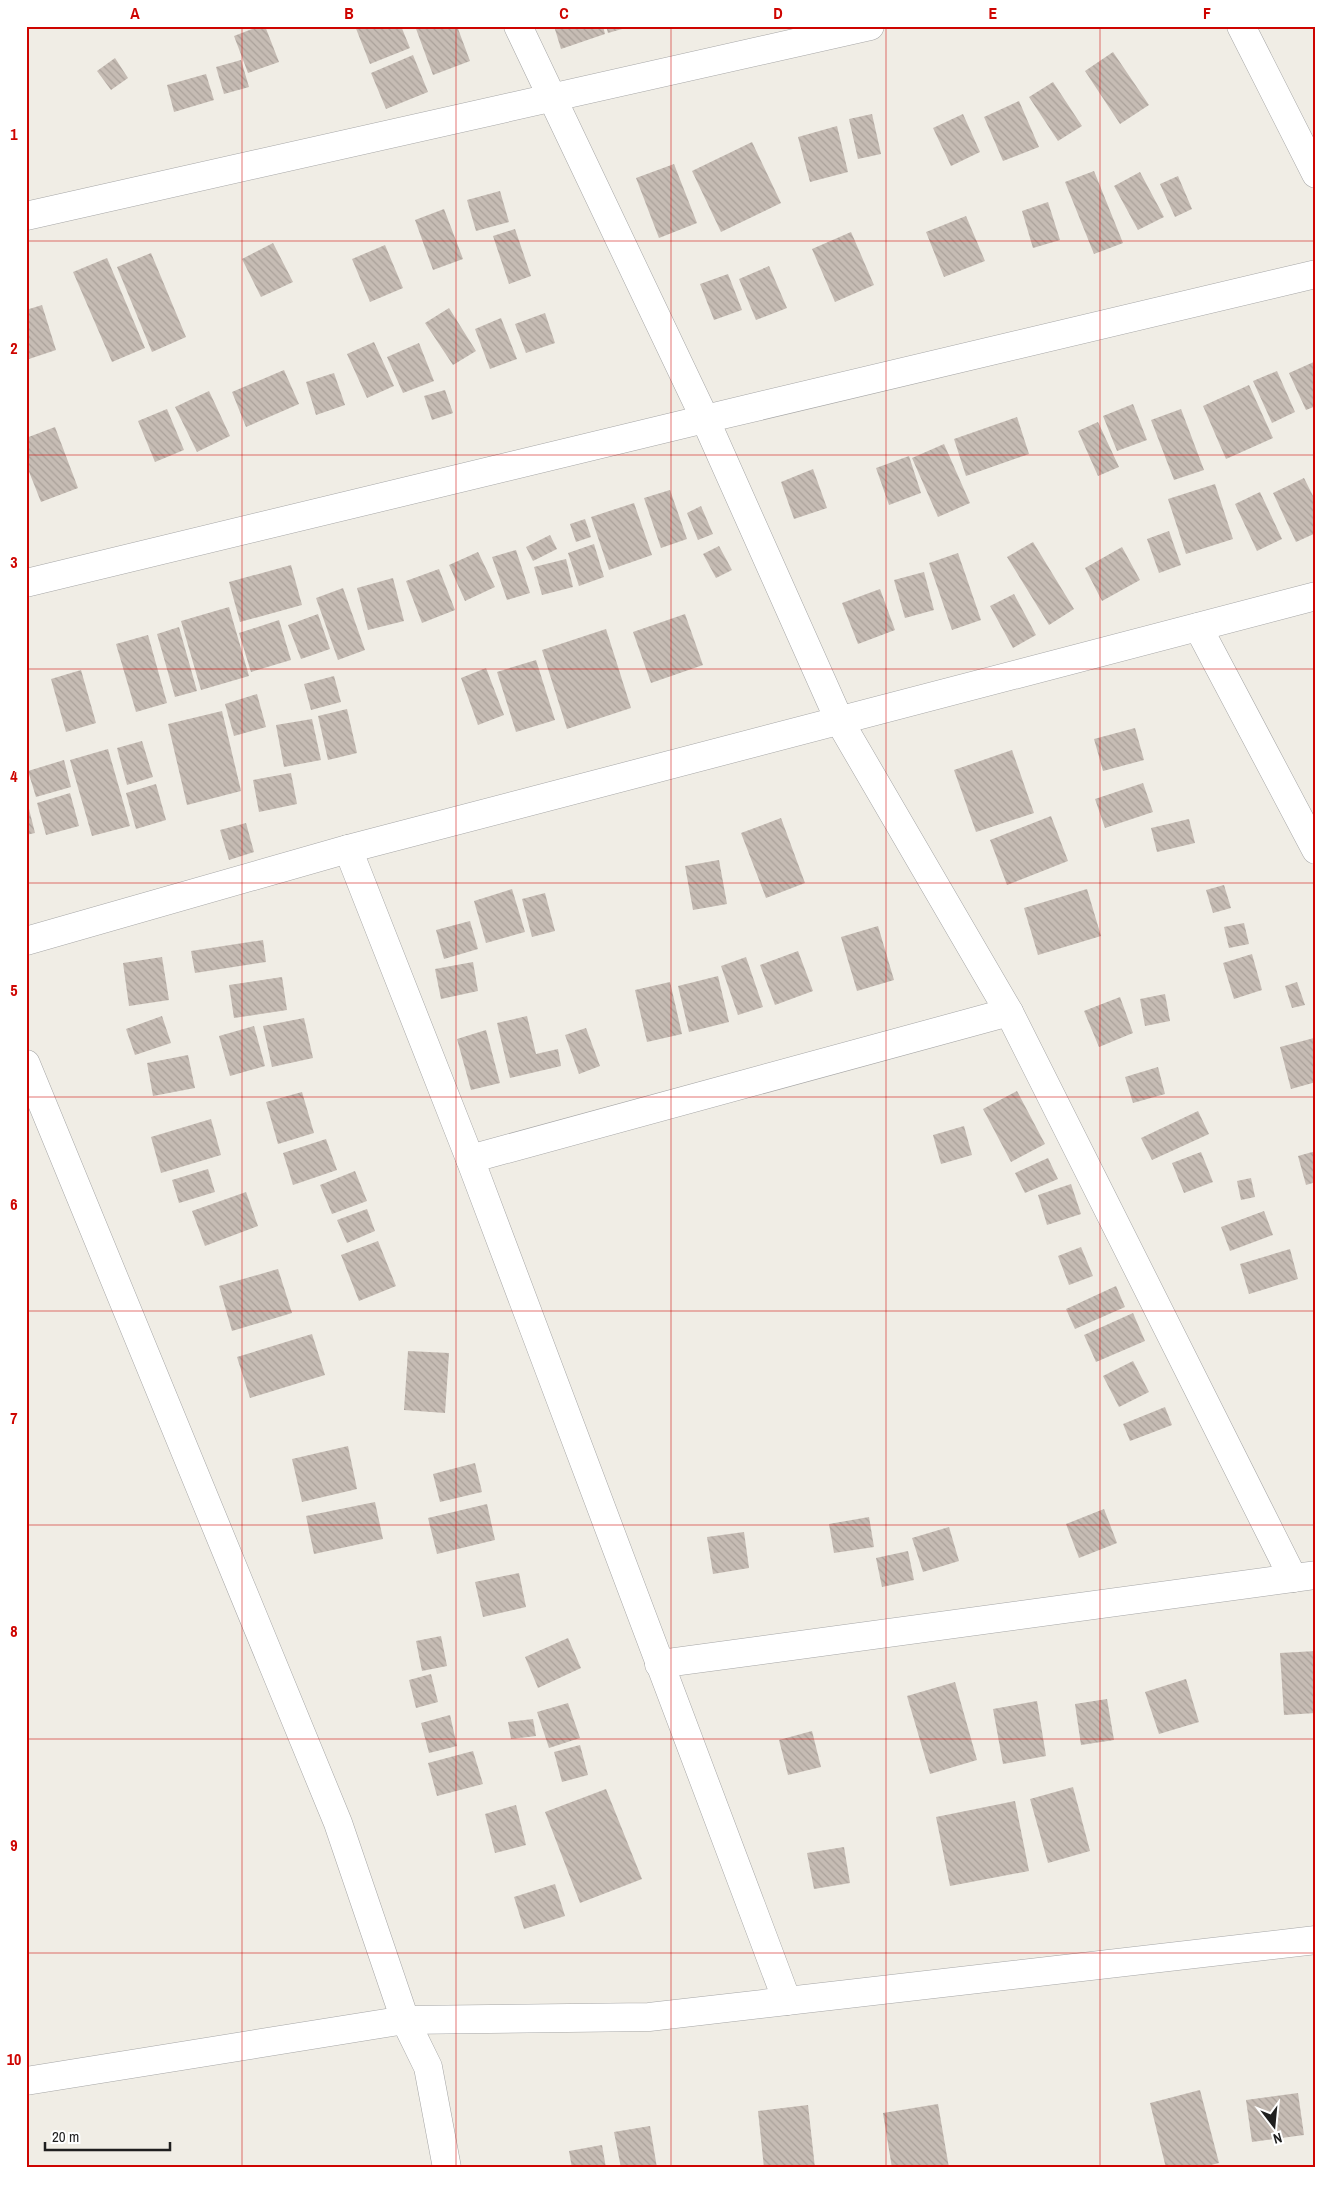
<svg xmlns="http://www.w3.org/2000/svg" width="1342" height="2194" font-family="'Archivo Narrow',sans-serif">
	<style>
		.building { fill: url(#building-back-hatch) }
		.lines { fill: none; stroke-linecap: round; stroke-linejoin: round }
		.minor-casing { stroke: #a6a6a6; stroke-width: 29 }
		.minor { stroke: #fff; stroke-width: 28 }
		.grid { fill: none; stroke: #ce0400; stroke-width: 1; stroke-opacity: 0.55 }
		.neatline { fill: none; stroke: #ce0400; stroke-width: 2 }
		.grid-label { font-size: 16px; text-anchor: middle; font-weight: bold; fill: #ce0400 }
	</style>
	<defs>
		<pattern id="building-back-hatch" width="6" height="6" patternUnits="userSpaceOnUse" patternTransform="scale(1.25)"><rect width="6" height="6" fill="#c6bcb4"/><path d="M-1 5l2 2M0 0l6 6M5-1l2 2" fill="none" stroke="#aaa19a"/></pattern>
	</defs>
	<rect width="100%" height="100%" fill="#f0ede5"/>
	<g class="building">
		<path d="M 260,26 L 265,26 L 279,62 L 248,73 L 234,36 Z"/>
		<path d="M 355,26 L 401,26 L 410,48 L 370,64 Z"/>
		<path d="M 415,26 L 457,26 L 470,61 L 433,75 Z"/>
		<path d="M 554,26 L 603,26 L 605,34 L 561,49 Z"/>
		<path d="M 606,26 L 629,26 L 629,27 L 608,33 Z"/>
		<path d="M 1113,52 L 1149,105 L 1120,124 L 1085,71 Z"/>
		<path d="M 413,55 L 428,92 L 386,109 L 371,73 Z"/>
		<path d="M 115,58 L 128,78 L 111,90 L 97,71 Z"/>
		<path d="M 241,60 L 249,87 L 224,94 L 216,67 Z"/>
		<path d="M 206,74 L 214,100 L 174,112 L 167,85 Z"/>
		<path d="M 1053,82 L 1082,126 L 1058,141 L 1029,97 Z"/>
		<path d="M 1019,101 L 1039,147 L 1003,161 L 984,117 Z"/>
		<path d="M 872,114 L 881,154 L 858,159 L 849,119 Z"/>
		<path d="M 963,114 L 980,152 L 951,166 L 933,128 Z"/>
		<path d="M 837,126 L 848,172 L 810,182 L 798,137 Z"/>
		<path d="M 752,142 L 781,203 L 721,232 L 692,171 Z"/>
		<path d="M 674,164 L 697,223 L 659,238 L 636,178 Z"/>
		<path d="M 1094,171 L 1123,243 L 1094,254 L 1065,182 Z"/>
		<path d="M 1140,172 L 1164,217 L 1138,230 L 1114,186 Z"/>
		<path d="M 1178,176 L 1192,209 L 1175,217 L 1160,184 Z"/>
		<path d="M 500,191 L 509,222 L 476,231 L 467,200 Z"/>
		<path d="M 1048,202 L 1060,240 L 1033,248 L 1022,211 Z"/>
		<path d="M 444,209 L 463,259 L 433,270 L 415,220 Z"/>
		<path d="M 966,216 L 985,261 L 944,277 L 926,232 Z"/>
		<path d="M 515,229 L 531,276 L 509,284 L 493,236 Z"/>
		<path d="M 851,232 L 874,285 L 835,302 L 812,249 Z"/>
		<path d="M 273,243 L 293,282 L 261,297 L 242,259 Z"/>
		<path d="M 385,245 L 403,288 L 370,302 L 352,259 Z"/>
		<path d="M 151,253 L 186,337 L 152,352 L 117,267 Z"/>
		<path d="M 107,258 L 145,348 L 112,362 L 73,272 Z"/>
		<path d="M 769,266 L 787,308 L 756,320 L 739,279 Z"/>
		<path d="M 728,274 L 742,310 L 714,320 L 700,284 Z"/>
		<path d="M 42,305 L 56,350 L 26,360 L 26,310 Z"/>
		<path d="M 449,308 L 476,351 L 453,365 L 425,323 Z"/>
		<path d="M 545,313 L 555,343 L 526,353 L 515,324 Z"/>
		<path d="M 501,318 L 517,359 L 490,369 L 475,329 Z"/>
		<path d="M 374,342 L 394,386 L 367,398 L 347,354 Z"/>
		<path d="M 419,343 L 434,381 L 403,393 L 387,357 Z"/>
		<path d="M 1316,361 L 1316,406 L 1306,410 L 1289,373 Z"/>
		<path d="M 284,370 L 299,404 L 246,427 L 232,392 Z"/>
		<path d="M 1277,371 L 1295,412 L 1272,423 L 1253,381 Z"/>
		<path d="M 334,373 L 345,405 L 316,415 L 306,382 Z"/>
		<path d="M 1249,385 L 1273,438 L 1226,459 L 1203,406 Z"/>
		<path d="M 445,390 L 453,413 L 432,420 L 424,396 Z"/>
		<path d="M 209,391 L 230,436 L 197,452 L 175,407 Z"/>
		<path d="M 1133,404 L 1147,440 L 1117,451 L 1103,416 Z"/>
		<path d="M 167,409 L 184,450 L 155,462 L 138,421 Z"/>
		<path d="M 1181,409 L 1204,470 L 1174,480 L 1151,420 Z"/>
		<path d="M 1017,417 L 1029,454 L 966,476 L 954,439 Z"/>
		<path d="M 1098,422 L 1119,467 L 1098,476 L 1078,431 Z"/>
		<path d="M 55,427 L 78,488 L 41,502 L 26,464 L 26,438 Z"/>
		<path d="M 944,444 L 970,503 L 938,517 L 912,458 Z"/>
		<path d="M 909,456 L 921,493 L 889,505 L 876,468 Z"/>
		<path d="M 813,469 L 827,508 L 794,519 L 781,482 Z"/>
		<path d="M 1304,478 L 1316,502 L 1316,533 L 1296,542 L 1273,493 Z"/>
		<path d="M 1215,484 L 1233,539 L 1186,554 L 1168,499 Z"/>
		<path d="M 670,490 L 687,539 L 661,548 L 644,498 Z"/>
		<path d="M 1260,492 L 1282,539 L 1257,551 L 1235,504 Z"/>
		<path d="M 634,503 L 652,555 L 609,570 L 591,517 Z"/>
		<path d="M 701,506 L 713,534 L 698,540 L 687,513 Z"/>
		<path d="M 585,519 L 591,537 L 576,542 L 570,524 Z"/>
		<path d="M 1169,531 L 1181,565 L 1159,573 L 1147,539 Z"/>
		<path d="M 550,535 L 557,549 L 533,561 L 526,547 Z"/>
		<path d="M 1033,542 L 1074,609 L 1049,625 L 1007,557 Z"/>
		<path d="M 594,544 L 604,577 L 579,586 L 568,553 Z"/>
		<path d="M 719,546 L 732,570 L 716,578 L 703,554 Z"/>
		<path d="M 1122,547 L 1140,580 L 1102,601 L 1085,568 Z"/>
		<path d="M 516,550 L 530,593 L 507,600 L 492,557 Z"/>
		<path d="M 478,552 L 495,587 L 465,601 L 449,565 Z"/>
		<path d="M 958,553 L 981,620 L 952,630 L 929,563 Z"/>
		<path d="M 566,559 L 573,587 L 542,595 L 534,567 Z"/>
		<path d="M 291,565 L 302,605 L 240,622 L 229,582 Z"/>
		<path d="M 439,569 L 455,610 L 422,623 L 406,581 Z"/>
		<path d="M 924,572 L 934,610 L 905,618 L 894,580 Z"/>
		<path d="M 393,578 L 404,621 L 368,630 L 357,588 Z"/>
		<path d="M 343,588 L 365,650 L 338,660 L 316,598 Z"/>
		<path d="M 880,589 L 895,630 L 858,644 L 842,603 Z"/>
		<path d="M 1014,594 L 1036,635 L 1013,648 L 990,606 Z"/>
		<path d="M 229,607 L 249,676 L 201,690 L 181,621 Z"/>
		<path d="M 318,614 L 330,649 L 301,659 L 288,625 Z"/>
		<path d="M 685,614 L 703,665 L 651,683 L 633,632 Z"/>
		<path d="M 279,620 L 291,660 L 251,672 L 239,633 Z"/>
		<path d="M 179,627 L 197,691 L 175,697 L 157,634 Z"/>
		<path d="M 606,629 L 631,708 L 567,729 L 542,650 Z"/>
		<path d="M 148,635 L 167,703 L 136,712 L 116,644 Z"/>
		<path d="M 536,660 L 555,720 L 516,732 L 497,672 Z"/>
		<path d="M 486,668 L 504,715 L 478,725 L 461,678 Z"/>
		<path d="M 81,670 L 96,723 L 66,732 L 51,679 Z"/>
		<path d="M 334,676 L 341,702 L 311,710 L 304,684 Z"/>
		<path d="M 257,694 L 266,727 L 234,736 L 225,704 Z"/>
		<path d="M 347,709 L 357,753 L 328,760 L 318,716 Z"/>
		<path d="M 222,711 L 241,791 L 187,805 L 168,724 Z"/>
		<path d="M 312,719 L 321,760 L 284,767 L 276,725 Z"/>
		<path d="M 1135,728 L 1144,760 L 1103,771 L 1094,739 Z"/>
		<path d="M 142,741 L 153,777 L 127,785 L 117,748 Z"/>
		<path d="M 108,749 L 130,826 L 92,836 L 70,760 Z"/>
		<path d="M 1012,750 L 1034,813 L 976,832 L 954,770 Z"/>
		<path d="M 64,760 L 71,787 L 36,797 L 28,771 Z"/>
		<path d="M 291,773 L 297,804 L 259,812 L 253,780 Z"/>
		<path d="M 1143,783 L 1153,812 L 1105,828 L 1095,799 Z"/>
		<path d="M 156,784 L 166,820 L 136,829 L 126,793 Z"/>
		<path d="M 70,793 L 79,826 L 46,835 L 37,803 Z"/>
		<path d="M 29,809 L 35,833 L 26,835 L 26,810 Z"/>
		<path d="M 1051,816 L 1068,861 L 1007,885 L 990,840 Z"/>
		<path d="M 781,818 L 805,883 L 766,898 L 741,833 Z"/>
		<path d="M 1189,819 L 1195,843 L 1157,852 L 1151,828 Z"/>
		<path d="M 246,823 L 254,852 L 229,860 L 220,830 Z"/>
		<path d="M 719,860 L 727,904 L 693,910 L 685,866 Z"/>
		<path d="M 1224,885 L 1231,908 L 1213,913 L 1206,890 Z"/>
		<path d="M 512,889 L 525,932 L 486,943 L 474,901 Z"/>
		<path d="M 1087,889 L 1101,936 L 1038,955 L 1024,908 Z"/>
		<path d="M 545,893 L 555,931 L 532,937 L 522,899 Z"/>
		<path d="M 470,921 L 478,949 L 444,959 L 436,930 Z"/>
		<path d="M 1244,923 L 1249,944 L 1229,948 L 1224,927 Z"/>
		<path d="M 878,926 L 894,980 L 857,991 L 841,937 Z"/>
		<path d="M 263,940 L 266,962 L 195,973 L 191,951 Z"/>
		<path d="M 798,951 L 813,991 L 775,1005 L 760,965 Z"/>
		<path d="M 1252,954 L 1262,990 L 1234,999 L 1223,963 Z"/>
		<path d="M 162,957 L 169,1000 L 129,1006 L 123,963 Z"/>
		<path d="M 746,957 L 763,1007 L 738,1015 L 721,966 Z"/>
		<path d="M 473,962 L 478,991 L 441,999 L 435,969 Z"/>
		<path d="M 718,976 L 729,1022 L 689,1032 L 678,986 Z"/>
		<path d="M 282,977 L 287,1010 L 234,1018 L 229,985 Z"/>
		<path d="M 670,982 L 682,1034 L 647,1042 L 635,990 Z"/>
		<path d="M 1297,982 L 1305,1005 L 1292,1008 L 1285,986 Z"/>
		<path d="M 1165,994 L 1170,1021 L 1145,1026 L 1140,999 Z"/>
		<path d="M 1120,997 L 1133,1033 L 1099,1047 L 1084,1011 Z"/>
		<path d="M 162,1016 L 171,1043 L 135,1055 L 126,1029 Z"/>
		<path d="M 527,1016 L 536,1054 L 558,1049 L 561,1066 L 510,1078 L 497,1023 Z"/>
		<path d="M 304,1018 L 313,1058 L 272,1067 L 263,1026 Z"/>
		<path d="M 254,1026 L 265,1066 L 230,1076 L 219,1036 Z"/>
		<path d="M 586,1028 L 600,1066 L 579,1074 L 565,1035 Z"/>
		<path d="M 486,1030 L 500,1083 L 471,1090 L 457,1039 Z"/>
		<path d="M 1314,1038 L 1316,1082 L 1291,1089 L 1280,1047 Z"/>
		<path d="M 188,1055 L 195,1088 L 153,1096 L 147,1063 Z"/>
		<path d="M 1158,1067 L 1165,1094 L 1133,1103 L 1125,1077 Z"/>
		<path d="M 1017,1091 L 1045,1144 L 1011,1162 L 983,1109 Z"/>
		<path d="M 302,1092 L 314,1133 L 278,1144 L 266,1102 Z"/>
		<path d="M 1198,1111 L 1209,1134 L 1152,1160 L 1141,1138 Z"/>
		<path d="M 211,1119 L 221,1155 L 161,1173 L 151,1137 Z"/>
		<path d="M 964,1126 L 972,1155 L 941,1164 L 933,1135 Z"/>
		<path d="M 326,1139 L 337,1170 L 293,1185 L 283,1153 Z"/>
		<path d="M 1316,1151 L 1316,1182 L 1306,1185 L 1298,1156 Z"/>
		<path d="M 1201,1152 L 1213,1182 L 1184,1193 L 1172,1163 Z"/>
		<path d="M 1048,1158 L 1058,1179 L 1025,1193 L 1015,1173 Z"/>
		<path d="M 208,1169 L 215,1192 L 179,1203 L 172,1180 Z"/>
		<path d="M 355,1171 L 367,1201 L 332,1214 L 320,1185 Z"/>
		<path d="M 1251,1178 L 1255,1197 L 1241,1200 L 1237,1181 Z"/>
		<path d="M 1071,1184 L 1081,1214 L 1047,1225 L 1038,1195 Z"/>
		<path d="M 246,1192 L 258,1226 L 205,1246 L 192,1211 Z"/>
		<path d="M 367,1209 L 375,1231 L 347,1243 L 337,1220 Z"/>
		<path d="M 1264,1211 L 1273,1235 L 1230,1251 L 1221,1227 Z"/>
		<path d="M 378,1241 L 396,1286 L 359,1301 L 341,1255 Z"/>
		<path d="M 1081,1247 L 1093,1276 L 1069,1285 L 1058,1256 Z"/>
		<path d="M 1290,1249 L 1298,1279 L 1249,1294 L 1240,1264 Z"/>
		<path d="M 278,1269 L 292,1313 L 232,1331 L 219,1286 Z"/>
		<path d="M 1116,1286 L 1125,1307 L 1075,1329 L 1066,1309 Z"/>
		<path d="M 1133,1313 L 1145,1341 L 1096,1362 L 1084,1335 Z"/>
		<path d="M 312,1334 L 325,1375 L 250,1398 L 237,1357 Z"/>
		<path d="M 408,1351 L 449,1353 L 445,1413 L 404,1410 Z"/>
		<path d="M 1133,1361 L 1149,1392 L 1119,1407 L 1103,1376 Z"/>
		<path d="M 1165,1407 L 1172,1425 L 1130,1441 L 1123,1424 Z"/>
		<path d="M 348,1446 L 357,1489 L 302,1502 L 292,1459 Z"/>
		<path d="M 475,1463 L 482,1492 L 440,1502 L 433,1474 Z"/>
		<path d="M 375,1502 L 383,1539 L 314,1554 L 306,1516 Z"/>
		<path d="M 487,1504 L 495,1540 L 437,1554 L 428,1518 Z"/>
		<path d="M 1104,1509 L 1117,1543 L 1079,1558 L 1066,1524 Z"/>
		<path d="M 869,1517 L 874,1547 L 834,1553 L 829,1524 Z"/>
		<path d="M 949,1527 L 959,1561 L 923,1572 L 912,1538 Z"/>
		<path d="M 744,1532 L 749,1568 L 713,1574 L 707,1537 Z"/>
		<path d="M 908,1551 L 914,1580 L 882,1587 L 876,1558 Z"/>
		<path d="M 519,1573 L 526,1607 L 483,1617 L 475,1582 Z"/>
		<path d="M 441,1636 L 447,1666 L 422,1671 L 416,1641 Z"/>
		<path d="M 568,1638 L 581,1668 L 538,1688 L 525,1657 Z"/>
		<path d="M 1316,1651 L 1316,1713 L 1284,1715 L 1280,1653 Z"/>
		<path d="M 431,1674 L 438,1702 L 416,1708 L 409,1680 Z"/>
		<path d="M 1186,1679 L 1199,1722 L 1159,1734 L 1145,1692 Z"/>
		<path d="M 955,1682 L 977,1760 L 930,1774 L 907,1696 Z"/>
		<path d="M 1107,1699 L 1114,1740 L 1081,1745 L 1075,1704 Z"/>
		<path d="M 1037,1701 L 1046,1756 L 1003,1764 L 993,1709 Z"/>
		<path d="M 568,1703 L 580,1738 L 549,1748 L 537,1712 Z"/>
		<path d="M 450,1715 L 457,1746 L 429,1753 L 421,1723 Z"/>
		<path d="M 533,1719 L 536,1736 L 511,1739 L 508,1722 Z"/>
		<path d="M 812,1731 L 821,1767 L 788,1775 L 779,1740 Z"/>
		<path d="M 580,1745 L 588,1775 L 562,1782 L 554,1752 Z"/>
		<path d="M 473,1751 L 483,1784 L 437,1796 L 428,1763 Z"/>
		<path d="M 1073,1787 L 1090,1851 L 1048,1863 L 1030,1799 Z"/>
		<path d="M 606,1789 L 642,1879 L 580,1903 L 545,1812 Z"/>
		<path d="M 1015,1801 L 1029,1871 L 950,1886 L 936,1817 Z"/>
		<path d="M 516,1805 L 526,1845 L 495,1853 L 485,1814 Z"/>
		<path d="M 844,1847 L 850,1883 L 814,1889 L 807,1853 Z"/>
		<path d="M 555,1884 L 565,1916 L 524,1929 L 514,1897 Z"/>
		<path d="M 1200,2090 L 1219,2163 L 1199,2168 L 1166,2168 L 1150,2103 Z"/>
		<path d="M 1298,2093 L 1304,2135 L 1252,2142 L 1246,2100 Z"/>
		<path d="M 938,2104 L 949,2168 L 892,2168 L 883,2113 Z"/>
		<path d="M 808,2105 L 815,2168 L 764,2168 L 758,2111 Z"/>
		<path d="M 650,2126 L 657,2168 L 621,2168 L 614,2132 Z"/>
		<path d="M 602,2145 L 606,2168 L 572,2168 L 569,2151 Z"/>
	</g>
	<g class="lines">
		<g class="minor-casing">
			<g id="minor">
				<path d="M 518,26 L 705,419 L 840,722 L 1009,1012 L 1293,1578"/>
				<path d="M 1241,26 L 1316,174"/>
				<path d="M 26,216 L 870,26"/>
				<path d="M 26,583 L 705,419 L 1316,274"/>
				<path d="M 1198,627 L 1316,850"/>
				<path d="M 348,849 L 470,1159 L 787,2001"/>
				<path d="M 26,941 L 348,849 L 1316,596"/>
				<path d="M 26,1064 L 338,1823 L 405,2020 L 428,2067 L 447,2168"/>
				<path d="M 470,1159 L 1009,1012"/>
				<path d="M 659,1664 L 1316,1575"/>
				<path d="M 26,2081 L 405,2020 L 649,2017 L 1316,1940"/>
			</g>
		</g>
		<use href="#minor" class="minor"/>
	</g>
	<path class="grid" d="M 242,26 L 242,2168M 456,26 L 456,2168M 671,26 L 671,2168M 886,26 L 886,2168M 1100,26 L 1100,2168M 26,241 L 1316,241M 26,455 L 1316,455M 26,669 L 1316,669M 26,883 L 1316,883M 26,1097 L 1316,1097M 26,1311 L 1316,1311M 26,1525 L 1316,1525M 26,1739 L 1316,1739M 26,1953 L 1316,1953"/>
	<rect width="1342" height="2194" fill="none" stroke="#ffffff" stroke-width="55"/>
	<g transform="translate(1274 2126) rotate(164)" stroke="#ffffff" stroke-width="4" paint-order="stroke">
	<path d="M0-4L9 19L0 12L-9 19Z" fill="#1f1f1f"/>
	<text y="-8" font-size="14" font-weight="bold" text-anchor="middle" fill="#1f1f1f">N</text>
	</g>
	<path d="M45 2142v8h125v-8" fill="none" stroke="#1f1f1f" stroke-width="2.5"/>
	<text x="52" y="2142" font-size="15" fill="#1f1f1f" stroke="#ffffff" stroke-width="4" paint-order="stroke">20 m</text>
	<rect x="28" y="28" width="1286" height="2138" class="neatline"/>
	<g class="grid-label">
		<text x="135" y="19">A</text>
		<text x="349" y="19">B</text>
		<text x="564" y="19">C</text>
		<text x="778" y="19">D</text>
		<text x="993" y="19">E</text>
		<text x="1207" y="19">F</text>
		<text x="14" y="140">1</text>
		<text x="14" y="354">2</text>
		<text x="14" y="568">3</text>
		<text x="14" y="782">4</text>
		<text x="14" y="996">5</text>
		<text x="14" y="1210">6</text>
		<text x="14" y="1424">7</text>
		<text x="14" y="1637">8</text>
		<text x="14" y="1851">9</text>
		<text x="14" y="2065">10</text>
	</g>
</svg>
